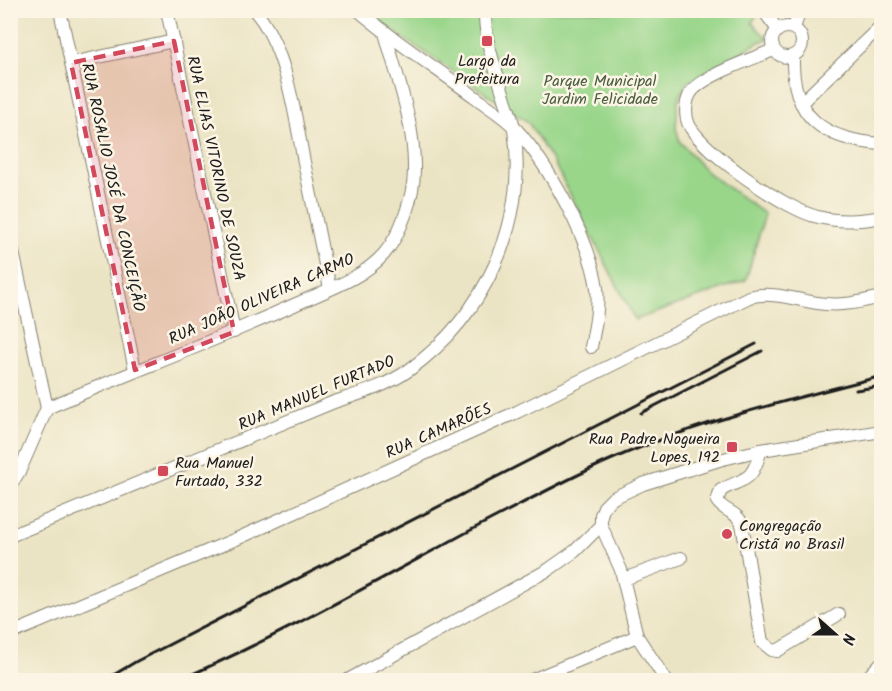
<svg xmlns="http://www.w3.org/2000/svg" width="892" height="691" font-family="Kalam,sans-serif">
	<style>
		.green { fill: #99d68a; stroke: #5a7953; stroke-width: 1.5 }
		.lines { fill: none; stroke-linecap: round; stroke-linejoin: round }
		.minor-casing { stroke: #848070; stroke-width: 14 }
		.minor { stroke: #fff; stroke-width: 12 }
		.rail { stroke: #1c1c1c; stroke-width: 3 }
		.marked { fill: #d1495b; fill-opacity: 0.2; stroke: #d1495b; stroke-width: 4.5; stroke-dasharray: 12 8; stroke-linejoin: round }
		.poi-dot { fill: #d1495b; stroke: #fcf5e5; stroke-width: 2 }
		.labels { text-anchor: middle; stroke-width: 5; stroke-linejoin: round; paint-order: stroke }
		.poi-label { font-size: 16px; fill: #1c1c1c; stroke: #fcf5e5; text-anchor: start }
		.park-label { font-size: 16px; fill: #485d42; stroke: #fcf5e5 }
		.street-label { font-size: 16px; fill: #1c1c1c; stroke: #fcf5e5 }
	</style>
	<rect width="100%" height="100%" fill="#fcf5e5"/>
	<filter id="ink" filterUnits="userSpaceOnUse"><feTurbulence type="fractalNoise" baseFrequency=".0167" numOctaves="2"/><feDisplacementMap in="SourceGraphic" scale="12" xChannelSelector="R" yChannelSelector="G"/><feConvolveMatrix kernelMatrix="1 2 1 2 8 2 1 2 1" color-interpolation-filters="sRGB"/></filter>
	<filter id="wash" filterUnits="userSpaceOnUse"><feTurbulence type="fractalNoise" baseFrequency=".008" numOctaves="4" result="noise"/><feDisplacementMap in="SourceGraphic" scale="24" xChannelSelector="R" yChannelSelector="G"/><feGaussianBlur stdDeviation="1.35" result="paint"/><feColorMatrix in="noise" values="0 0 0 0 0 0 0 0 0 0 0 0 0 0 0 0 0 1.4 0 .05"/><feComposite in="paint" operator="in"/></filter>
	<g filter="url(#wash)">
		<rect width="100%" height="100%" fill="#ebe4c4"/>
		<path class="green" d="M 365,11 L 759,11 L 752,23 L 768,39 L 759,42 L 687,83 L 678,100 L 676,128 L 680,142 L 708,173 L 765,214 L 746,280 L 635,320 L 556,167 L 528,122 L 372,17 Z"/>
	</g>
	<g filter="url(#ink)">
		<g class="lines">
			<g class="minor-casing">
				<g id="minor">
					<path d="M 60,10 L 135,370"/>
					<path d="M 167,10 L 234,332"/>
					<path d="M 254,10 C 286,45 295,116 304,162 C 313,204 321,246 330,289"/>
					<path d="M 358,10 C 395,42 436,68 475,97 C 488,107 504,116 515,128 C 548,164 590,239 597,288 C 599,308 595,327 591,347"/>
					<path d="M 763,10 L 778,30"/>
					<circle cx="787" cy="42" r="15"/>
					<path d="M 794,28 L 800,10"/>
					<path d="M 774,50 C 754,58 699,77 690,94 C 685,103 685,117 689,125 C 704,153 786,210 818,217 C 838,222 861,221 882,217"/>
					<path d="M 793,56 C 791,118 824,140 882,144"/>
					<path d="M 71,63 L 174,41"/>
					<path d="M 801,103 L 882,25"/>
					<path d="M 10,238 L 47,408"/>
					<path d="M 761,450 C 751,483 748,476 721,490 L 717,501 C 724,512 737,511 742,524 L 762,642 L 772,650 L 777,651 L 839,614"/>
					<path d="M 10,486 L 20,470 L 47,408 C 129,373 212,342 294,305 C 324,291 361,280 384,254 C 401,234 414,196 414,170 C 415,124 397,77 385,33"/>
					<path d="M 601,525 L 621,570 L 637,636 L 666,680"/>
					<path d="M 10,536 L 334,402 C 359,394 387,386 409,370 C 485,315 528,223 514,129 C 513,119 508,109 505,99 C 496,70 484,40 485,10"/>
					<path d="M 624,579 L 681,558"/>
					<path d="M 10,634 L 241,537 L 517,412 L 749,297 C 776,290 799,302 826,304 C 845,306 863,301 882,297"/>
					<path d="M 866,679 L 882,662"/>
					<path d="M 348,680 L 548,570 L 575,551 L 601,525 L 601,515 L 604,507 L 613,498 L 643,484 L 719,460 L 761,450 L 882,431"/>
					<path d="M 532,680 L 637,636"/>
				</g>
			</g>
			<use href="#minor" class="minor"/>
			<g class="rail">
				<path d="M 856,390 L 882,386"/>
				<path d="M 641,413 L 762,351"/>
				<path d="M 105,680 L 137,661 L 756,344"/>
				<path d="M 179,680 C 285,634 385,576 486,522 C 529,500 572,476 617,457 C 702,421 792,399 882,376"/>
			</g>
		</g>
	</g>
	<path class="marked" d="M 174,41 L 234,332 L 135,370 L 71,63 Z"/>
	<g class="poi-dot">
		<rect x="481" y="35" width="12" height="12" rx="3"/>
		<rect x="726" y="441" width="12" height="12" rx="3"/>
		<rect x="157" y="465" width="12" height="12" rx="3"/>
		<circle cx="727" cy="534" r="6"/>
	</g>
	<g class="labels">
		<g class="poi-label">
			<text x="487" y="66" text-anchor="middle">Largo da<tspan x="487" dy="18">Prefeitura</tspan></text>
			<text x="720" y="444" text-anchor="end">Rua Padre Nogueira<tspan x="720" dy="18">Lopes, 192</tspan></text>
			<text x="175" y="468">Rua Manuel<tspan x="175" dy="18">Furtado, 332</tspan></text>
			<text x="739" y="531">Congregação<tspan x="739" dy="18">Cristã no Brasil</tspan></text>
		</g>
		<g class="park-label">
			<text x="600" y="86">Parque Municipal<tspan x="600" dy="18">Jardim Felicidade</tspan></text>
		</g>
		<g class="street-label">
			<text transform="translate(217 168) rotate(78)" y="6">RUA ELIAS VITORINO DE SOUZA</text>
			<text transform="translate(114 187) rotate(78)" y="6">RUA ROSALIO JOSÉ DA CONCEIÇÃO</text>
			<text transform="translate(261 298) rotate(-24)" y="6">RUA JOÃO OLIVEIRA CARMO</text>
			<text transform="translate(316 392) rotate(-23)" y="6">RUA MANUEL FURTADO</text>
			<text transform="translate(438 430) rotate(-24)" y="6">RUA CAMARÕES</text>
		</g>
	</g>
	<rect width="892" height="691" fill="none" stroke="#fcf5e5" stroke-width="36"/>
	<g transform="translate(835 634) rotate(111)" stroke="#fcf5e5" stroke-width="4.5" paint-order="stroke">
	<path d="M0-4.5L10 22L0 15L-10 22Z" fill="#1c1c1c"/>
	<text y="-9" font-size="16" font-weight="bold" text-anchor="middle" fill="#1c1c1c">N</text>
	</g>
</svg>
